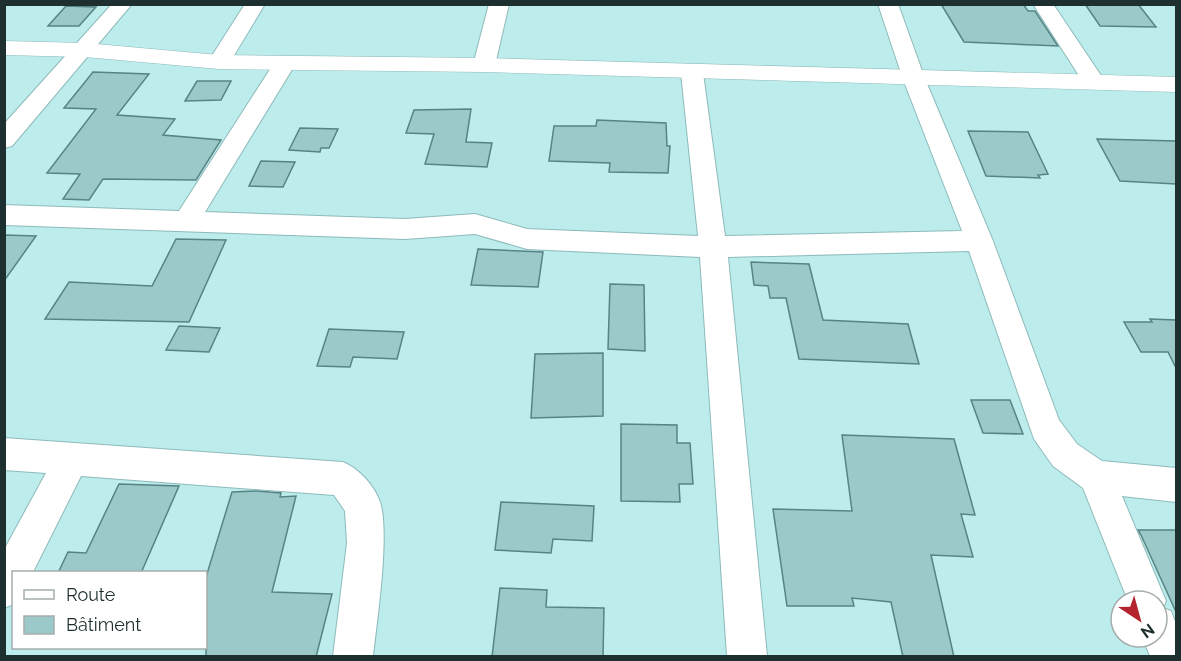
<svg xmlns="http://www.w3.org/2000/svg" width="1181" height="661" font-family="Raleway,sans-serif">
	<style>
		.building { fill: #9bc9c9; stroke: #578383; stroke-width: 1.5 }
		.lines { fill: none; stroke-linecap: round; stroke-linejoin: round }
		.minor-casing { stroke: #8dbaba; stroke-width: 2 }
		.tertiary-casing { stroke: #8dbaba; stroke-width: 1 }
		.minor { fill: #fff; fill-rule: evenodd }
		.tertiary { fill: #fff; fill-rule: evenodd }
	</style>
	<rect width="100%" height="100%" fill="#bdecec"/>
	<g class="building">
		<path d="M 941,4 L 1023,4 L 1028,11 L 1035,11 L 1058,46 L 964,42 Z"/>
		<path d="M 1085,4 L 1138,4 L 1156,27 L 1100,26 Z"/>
		<path d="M 66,6 L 96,7 L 79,26 L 48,26 Z"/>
		<path d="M 93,72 L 149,74 L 117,115 L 175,119 L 163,135 L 221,140 L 196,180 L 103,179 L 89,200 L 63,199 L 80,174 L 47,173 L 96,109 L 64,108 Z"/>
		<path d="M 197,81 L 231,81 L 221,100 L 185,101 Z"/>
		<path d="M 471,109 L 466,142 L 492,143 L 487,167 L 425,164 L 434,134 L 406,133 L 414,110 Z"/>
		<path d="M 597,120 L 666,123 L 667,146 L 670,146 L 668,173 L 609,172 L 610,163 L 549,161 L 554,126 L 596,126 Z"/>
		<path d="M 300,128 L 338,129 L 329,148 L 321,148 L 320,152 L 289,150 Z"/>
		<path d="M 968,131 L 1028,132 L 1048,174 L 1038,175 L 1040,178 L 986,176 Z"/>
		<path d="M 1097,139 L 1176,141 L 1176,184 L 1120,181 Z"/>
		<path d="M 261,161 L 295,162 L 283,187 L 249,186 Z"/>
		<path d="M 4,235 L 36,236 L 4,281 Z"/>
		<path d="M 176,239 L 226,240 L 189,322 L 45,319 L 69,282 L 152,286 Z"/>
		<path d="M 478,249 L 543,252 L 538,287 L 471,285 Z"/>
		<path d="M 751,262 L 809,264 L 823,320 L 908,324 L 919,364 L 799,359 L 786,298 L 770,298 L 768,286 L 754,285 Z"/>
		<path d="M 610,284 L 644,285 L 645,351 L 608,349 Z"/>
		<path d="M 1150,319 L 1176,320 L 1176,368 L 1168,352 L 1141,352 L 1124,322 L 1152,322 Z"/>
		<path d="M 179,326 L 220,328 L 209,352 L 166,350 Z"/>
		<path d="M 329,329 L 404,332 L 397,359 L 353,357 L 350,367 L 317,366 Z"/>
		<path d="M 603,353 L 603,416 L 531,418 L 535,354 Z"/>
		<path d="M 971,400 L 1010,400 L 1023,434 L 983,433 Z"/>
		<path d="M 621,424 L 677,425 L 677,443 L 690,443 L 693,484 L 679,484 L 680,502 L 621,501 Z"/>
		<path d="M 842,435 L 954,439 L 975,515 L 961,514 L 973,557 L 931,555 L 954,657 L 903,657 L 891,602 L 852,598 L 854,606 L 787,606 L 773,509 L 852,511 Z"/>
		<path d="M 119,484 L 179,486 L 141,573 L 58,573 L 68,552 L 86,553 Z"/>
		<path d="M 257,491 L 281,493 L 280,497 L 296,496 L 272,592 L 332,594 L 316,657 L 206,657 L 206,577 L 232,492 Z"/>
		<path d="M 501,502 L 594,506 L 592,541 L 553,539 L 551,553 L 495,550 Z"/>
		<path d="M 1138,530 L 1176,530 L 1176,612 L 1141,535 Z"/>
		<path d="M 500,588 L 547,590 L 546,607 L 604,608 L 603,657 L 492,657 Z"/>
	</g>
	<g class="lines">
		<g class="minor-casing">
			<g id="minor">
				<path d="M 112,4 L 132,4 L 12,146 L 4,148 L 4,124 Z"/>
				<path d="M 245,4 L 265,4 L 227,67 L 211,67 L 208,62 Z"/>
				<path d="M 489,4 L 509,4 L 495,65 L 492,70 L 476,70 L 473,65 Z"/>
				<path d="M 878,4 L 898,4 L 925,79 L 993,241 L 1059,420 L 1077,444 L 1102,461 L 1176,468 L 1176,502 L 1122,496 L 1166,601 L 1163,608 L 1171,611 L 1176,624 L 1176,656 L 1150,656 L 1142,637 L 1157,637 L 1157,601 L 1128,601 L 1083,488 L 1053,466 L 1034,439 L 969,251 L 728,257 L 767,656 L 727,656 L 700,257 L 527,249 L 475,234 L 405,239 L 4,225 L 4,205 L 179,211 L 274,63 L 277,58 L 293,58 L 296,63 L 205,212 L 405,219 L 475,214 L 527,229 L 698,236 L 681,73 L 684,68 L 700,68 L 703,73 L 725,236 L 962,231 L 903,79 Z"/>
				<path d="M 1033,4 L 1053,4 L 1106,83 L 1103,88 L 1087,88 Z"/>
				<path d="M 4,438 L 343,462 C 359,469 374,485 380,502 C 390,532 377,622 373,656 L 333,656 L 347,543 L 345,511 L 334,495 L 81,476 L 33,572 L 14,572 L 14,604 L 4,608 L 4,550 L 46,473 L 4,470 Z"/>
			</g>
		</g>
		<g class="tertiary-casing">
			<path id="tertiary" d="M 4,41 L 85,43 L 219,55 L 484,58 L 1176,77 L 1176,92 L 484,72 L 219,69 L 85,57 L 4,55 Z"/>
		</g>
		<use href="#minor" class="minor"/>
		<use href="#tertiary" class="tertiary"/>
	</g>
	<rect width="1181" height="661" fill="none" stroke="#1d2f2f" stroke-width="12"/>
	<rect x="12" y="571" width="195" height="78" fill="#ffffff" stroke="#a5acac" stroke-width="1.5"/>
	<rect x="24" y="590" width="30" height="9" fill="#ffffff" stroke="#a5acac" stroke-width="1.5"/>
	<text x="66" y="601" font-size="18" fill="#1d2f2f">Route</text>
	<rect x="24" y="616" width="30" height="18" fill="#9bc9c9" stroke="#a5acac" stroke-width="1.5"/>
	<text x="66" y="631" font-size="18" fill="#1d2f2f">Bâtiment</text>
	<g transform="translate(1139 619) rotate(144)"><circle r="28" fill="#ffffff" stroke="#a5acac" stroke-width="1.5"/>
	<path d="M0-4.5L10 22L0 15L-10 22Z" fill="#b4232e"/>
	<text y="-9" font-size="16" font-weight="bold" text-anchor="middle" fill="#1d2f2f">N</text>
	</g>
</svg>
